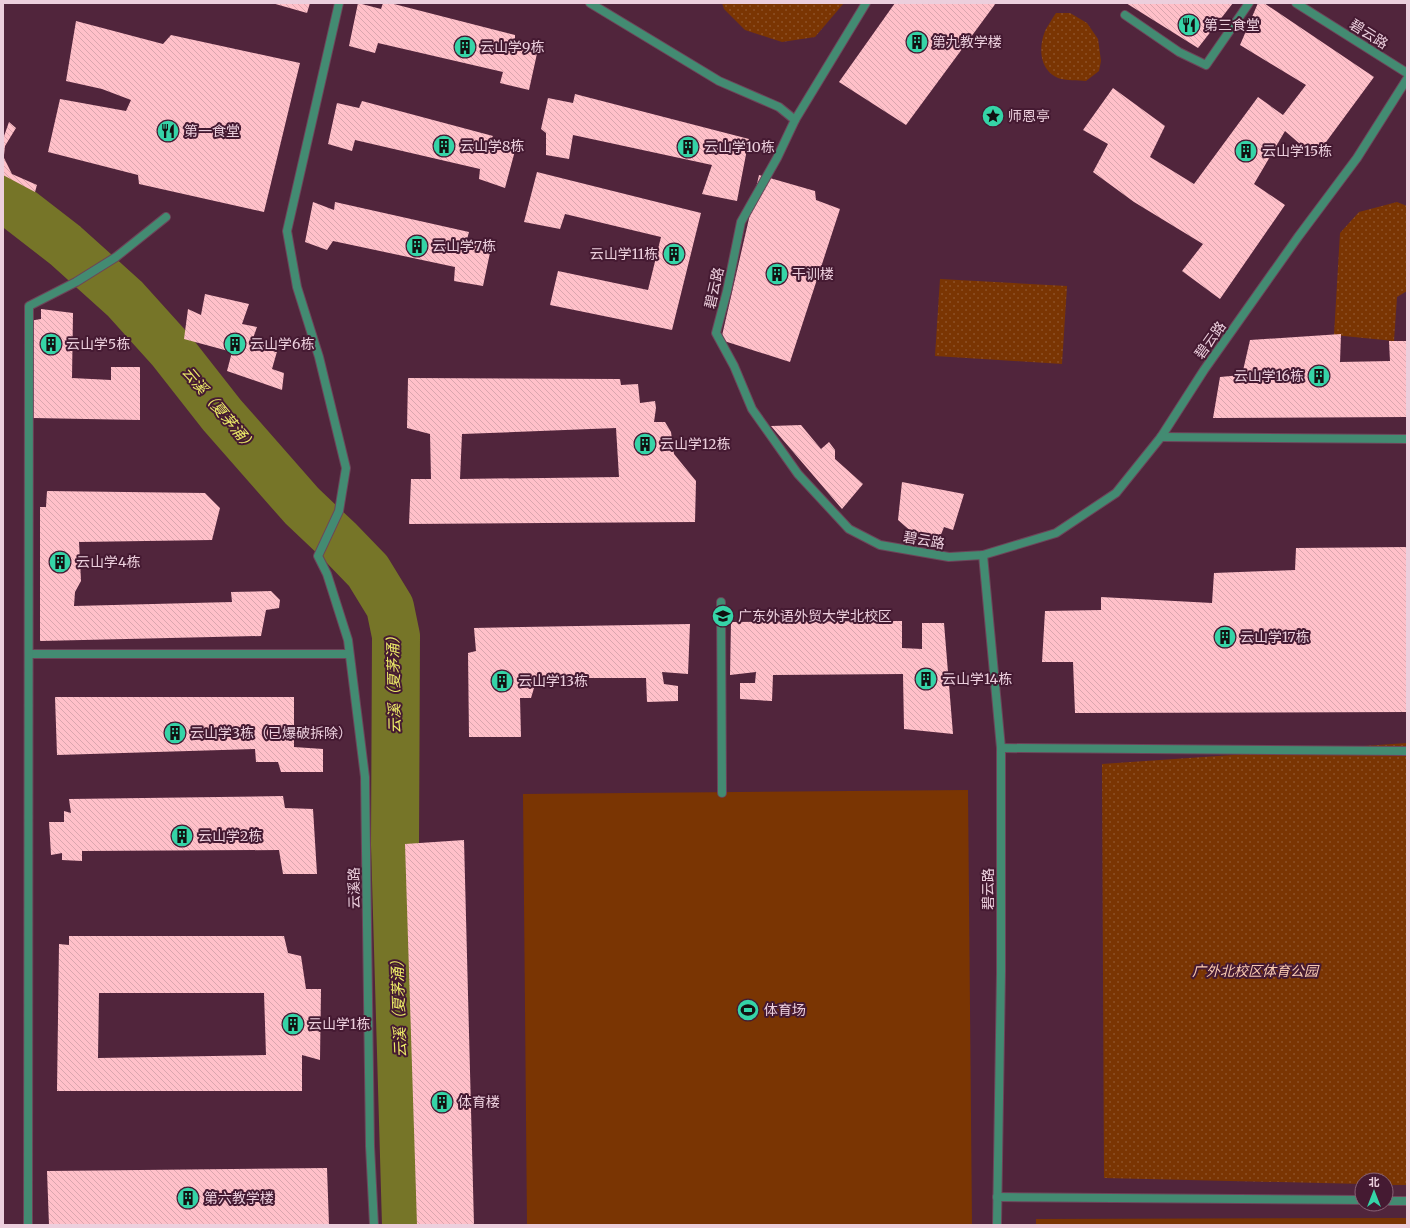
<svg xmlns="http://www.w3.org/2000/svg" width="1410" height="1228" font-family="Merriweather,'Noto Sans SC',serif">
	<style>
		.grass { fill: #7a3503 }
		.park { fill: url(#park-dots) }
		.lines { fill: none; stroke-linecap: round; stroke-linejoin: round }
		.river { stroke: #767528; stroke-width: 48 }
		.building { fill: url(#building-back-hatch); fill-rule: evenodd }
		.service-casing { stroke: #6d4459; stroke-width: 10 }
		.service { stroke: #438b72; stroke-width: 8 }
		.labels { text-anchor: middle; stroke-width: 4; stroke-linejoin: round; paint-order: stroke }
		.poi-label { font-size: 14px; fill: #eccfdd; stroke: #451a32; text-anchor: start }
		.street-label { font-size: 14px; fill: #eccfdd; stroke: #451a32 }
		.park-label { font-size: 14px; font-style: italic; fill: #f8cab2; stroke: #451a32 }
		.water-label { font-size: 15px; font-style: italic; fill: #ebea67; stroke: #451a32 }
	</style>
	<defs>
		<pattern id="park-dots" width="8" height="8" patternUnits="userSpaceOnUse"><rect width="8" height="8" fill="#7a3503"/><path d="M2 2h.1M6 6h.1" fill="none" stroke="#8d5127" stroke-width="1.8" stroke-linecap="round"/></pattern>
		<pattern id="building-back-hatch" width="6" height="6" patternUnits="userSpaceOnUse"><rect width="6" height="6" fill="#ffc0c9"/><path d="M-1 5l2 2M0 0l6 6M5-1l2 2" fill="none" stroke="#daa6ae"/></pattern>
	</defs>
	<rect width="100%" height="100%" fill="#51253c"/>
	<g class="grass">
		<path d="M 968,790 L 972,1225 L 527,1225 L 523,794 Z"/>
		<path d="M 1407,1218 L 1407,1225 L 1036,1225 L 1036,1219 Z"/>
	</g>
	<g class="park">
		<path d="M 722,3 L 844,3 L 815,37 L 782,42 L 745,30 L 724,9 Z"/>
		<path d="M 1056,13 L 1070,13 L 1087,23 L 1098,39 L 1101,61 L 1099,71 L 1086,81 C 1078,80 1066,81 1058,78 C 1039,70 1038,46 1046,29 C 1049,24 1052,19 1056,13 Z"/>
		<path d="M 1397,202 L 1407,206 L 1407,291 L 1397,297 L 1394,341 L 1334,335 L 1340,233 L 1359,212 Z"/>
		<path d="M 940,279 L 1067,286 L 1062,364 L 935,356 Z"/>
		<path d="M 1407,743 L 1407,1185 L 1386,1185 L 1386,1180 L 1362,1180 L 1362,1184 L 1104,1178 L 1102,764 Z"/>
	</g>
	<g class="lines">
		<path class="river" d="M 3,197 L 65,245 L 125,299 L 171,350 L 222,415 L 302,506 L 339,541 L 368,571 L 390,607 L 396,636 L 395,845 L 406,1225"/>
	</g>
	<g class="building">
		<path d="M 272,3 L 310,3 L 307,13 Z"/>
		<path d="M 358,3 L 381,9 L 383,3 L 390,3 L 515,35 L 515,42 L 538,49 L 529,90 L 500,83 L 503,72 L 378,43 L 375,53 L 349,46 Z"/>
		<path d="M 895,3 L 996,3 L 906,125 L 839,82 Z"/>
		<path d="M 1126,3 L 1233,3 L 1198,48 Z"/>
		<path d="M 1258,3 L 1264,3 L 1374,77 L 1315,157 L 1285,131 L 1254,184 L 1285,205 L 1220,299 L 1182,271 L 1203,244 L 1134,202 L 1093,172 L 1108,144 L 1083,130 L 1113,88 L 1165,126 L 1150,157 L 1194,184 L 1258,97 L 1283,115 L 1306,85 L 1240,45 Z"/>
		<path d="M 76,21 L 163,44 L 171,35 L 300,63 L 264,212 L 139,184 L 138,175 L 48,152 L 60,99 L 126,111 L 131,100 L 102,89 L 66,81 Z"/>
		<path d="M 575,94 L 749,139 L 737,201 L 702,194 L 712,165 L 573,135 L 569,159 L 546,155 L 546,133 L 541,129 L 548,98 L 573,103 Z"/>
		<path d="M 362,101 L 493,136 L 490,141 L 516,147 L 505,188 L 479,179 L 480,169 L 355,140 L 352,151 L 328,144 L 337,103 L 359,108 Z"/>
		<path d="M 9,122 L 16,128 L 5,146 L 4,155 L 3,155 L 3,139 Z"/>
		<path d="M 3,156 L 12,174 L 37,185 L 35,192 L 3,175 Z"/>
		<path d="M 537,172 L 701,213 L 672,330 L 550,305 L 558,271 L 648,290 L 661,237 L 565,214 L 560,229 L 524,222 Z"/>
		<path d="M 759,175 L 815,191 L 816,200 L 840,209 L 790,362 L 721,340 Z"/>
		<path d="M 313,202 L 334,210 L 335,202 L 469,232 L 466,243 L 491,248 L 483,286 L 454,281 L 455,267 L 333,241 L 327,250 L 305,242 Z"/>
		<path d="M 205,294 L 249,304 L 242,324 L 257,327 L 252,341 L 278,348 L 272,369 L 284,373 L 282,390 L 227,371 L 232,352 L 184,339 L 188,309 L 201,315 Z"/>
		<path d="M 41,309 L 73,313 L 72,378 L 111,380 L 111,367 L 140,367 L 140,420 L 33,418 L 29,321 L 41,319 Z"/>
		<path d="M 1341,334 L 1340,362 L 1390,361 L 1389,341 L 1407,341 L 1407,417 L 1213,418 L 1220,377 L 1242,375 L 1250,340 Z"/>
		<path d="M 408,378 L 620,379 L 621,385 L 638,384 L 640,403 L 655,401 L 656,408 L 654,422 L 665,422 L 671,432 L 674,454 L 696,481 L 695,522 L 409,524 L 411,479 L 431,479 L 430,434 L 407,428 ZM 616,428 L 619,477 L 460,479 L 462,434 Z"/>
		<path d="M 801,425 L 821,449 L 829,442 L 835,450 L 835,459 L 863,484 L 842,509 L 771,426 Z"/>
		<path d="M 902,482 L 964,494 L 953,530 L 944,527 L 940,537 L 913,533 L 898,520 Z"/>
		<path d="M 47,491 L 205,493 L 220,508 L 212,540 L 79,542 L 81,581 L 75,592 L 74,606 L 232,602 L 231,592 L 271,591 L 280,600 L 279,608 L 266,610 L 261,636 L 40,641 L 40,507 L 46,507 Z"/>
		<path d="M 1407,547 L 1407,712 L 1075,713 L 1073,662 L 1042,662 L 1045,611 L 1101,610 L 1101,597 L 1212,603 L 1214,573 L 1295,570 L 1296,548 Z"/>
		<path d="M 902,621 L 902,648 L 922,649 L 922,623 L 944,623 L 953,734 L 904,729 L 903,674 L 773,675 L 772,701 L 740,699 L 740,683 L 755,683 L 756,672 L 730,675 L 731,622 Z"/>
		<path d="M 690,624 L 688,674 L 662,672 L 664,684 L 678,686 L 678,701 L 647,702 L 646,678 L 537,678 L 531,698 L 520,698 L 521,737 L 469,737 L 468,653 L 476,651 L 474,628 Z"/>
		<path d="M 55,697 L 294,697 L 294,747 L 323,749 L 323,772 L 281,772 L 278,762 L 256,762 L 255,749 L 57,755 Z"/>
		<path d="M 283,796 L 285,808 L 313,809 L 317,874 L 283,874 L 279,850 L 82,851 L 82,861 L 62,860 L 62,853 L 51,855 L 49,822 L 64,822 L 64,811 L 71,813 L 69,799 Z"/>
		<path d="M 464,840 L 474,1225 L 417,1225 L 405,844 Z"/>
		<path d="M 69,936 L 284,936 L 288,953 L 301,956 L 306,989 L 321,989 L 320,1060 L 302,1055 L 302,1091 L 57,1091 L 59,944 L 69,945 ZM 99,993 L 264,993 L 266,1055 L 98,1058 Z"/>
		<path d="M 327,1168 L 329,1225 L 49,1225 L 47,1171 Z"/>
	</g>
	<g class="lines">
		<g class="service-casing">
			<g id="service">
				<path d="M 339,3 L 287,231 L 297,287 L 319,357 L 346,468 L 339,511 L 318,556 L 327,574 L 348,640 L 365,777 L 370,1146 L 374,1225"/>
				<path d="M 590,3 L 719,81 L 779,107 L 795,120 L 777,158 L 741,222 L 727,291 L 716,333 L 734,366 L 752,409 L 798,474 L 849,529 L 880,545 L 949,557 L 983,555 L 1056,533 L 1116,493 L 1161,437 L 1204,370 L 1298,237 L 1357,158 L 1407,79"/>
				<path d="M 1296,3 L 1407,73"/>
				<path d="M 1125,15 L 1179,52 L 1206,65 L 1249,3"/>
				<path d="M 795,120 L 866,3"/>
				<path d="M 1161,437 L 1407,439"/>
				<path d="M 983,555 L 1001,748 L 1001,972 L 997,1225"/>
				<path d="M 721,602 L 722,793"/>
				<path d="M 29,654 L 349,654"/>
				<path d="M 1001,748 L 1407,751"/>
				<path d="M 997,1197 L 1362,1200"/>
				<path d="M 1386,1201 L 1407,1201"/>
				<path d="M 28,1225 L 29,306 L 76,282 L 116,257 L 166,217"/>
			</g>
		</g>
		<use href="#service" class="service"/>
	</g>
	<defs>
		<g id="restaurant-disc" transform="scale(1.15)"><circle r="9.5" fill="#35d4a7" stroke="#451a32"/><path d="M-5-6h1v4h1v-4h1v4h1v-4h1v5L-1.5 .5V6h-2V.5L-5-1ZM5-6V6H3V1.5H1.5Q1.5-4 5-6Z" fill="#111"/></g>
		<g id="building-disc" transform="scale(1.15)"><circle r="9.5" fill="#35d4a7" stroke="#451a32"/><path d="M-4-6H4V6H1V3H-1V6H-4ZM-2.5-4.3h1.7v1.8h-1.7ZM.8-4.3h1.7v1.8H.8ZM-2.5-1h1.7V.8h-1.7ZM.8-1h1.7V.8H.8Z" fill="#111"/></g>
		<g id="sight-disc" transform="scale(1.15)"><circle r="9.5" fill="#35d4a7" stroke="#451a32"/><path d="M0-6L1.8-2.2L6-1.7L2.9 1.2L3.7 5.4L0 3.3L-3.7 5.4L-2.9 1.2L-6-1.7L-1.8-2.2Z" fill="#111"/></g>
		<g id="university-disc" transform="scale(1.15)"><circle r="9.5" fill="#35d4a7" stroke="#451a32"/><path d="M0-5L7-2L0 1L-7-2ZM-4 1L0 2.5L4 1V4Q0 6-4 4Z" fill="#111"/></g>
		<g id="stadium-disc" transform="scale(1.15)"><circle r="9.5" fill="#35d4a7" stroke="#451a32"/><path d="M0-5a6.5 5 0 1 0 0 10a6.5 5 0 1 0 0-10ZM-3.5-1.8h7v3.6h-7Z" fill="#111"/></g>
	</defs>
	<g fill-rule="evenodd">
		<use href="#restaurant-disc" x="1189" y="25"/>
		<use href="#building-disc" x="917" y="42"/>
		<use href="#building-disc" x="465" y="47"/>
		<use href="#sight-disc" x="993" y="116"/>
		<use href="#restaurant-disc" x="168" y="131"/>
		<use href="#building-disc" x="444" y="146"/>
		<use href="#building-disc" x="688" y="147"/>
		<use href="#building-disc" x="1246" y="151"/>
		<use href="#building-disc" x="417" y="246"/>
		<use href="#building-disc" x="674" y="254"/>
		<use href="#building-disc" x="777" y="274"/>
		<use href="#building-disc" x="51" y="344"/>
		<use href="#building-disc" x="235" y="344"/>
		<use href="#building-disc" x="1319" y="376"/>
		<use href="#building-disc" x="645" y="444"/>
		<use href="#building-disc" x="60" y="562"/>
		<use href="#university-disc" x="723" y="616"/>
		<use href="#building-disc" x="1225" y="637"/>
		<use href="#building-disc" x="926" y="679"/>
		<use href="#building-disc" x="502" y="681"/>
		<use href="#building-disc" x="175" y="733"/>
		<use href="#building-disc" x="182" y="836"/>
		<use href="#stadium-disc" x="748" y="1010"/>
		<use href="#building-disc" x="293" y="1024"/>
		<use href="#building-disc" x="442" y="1102"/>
		<use href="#building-disc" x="188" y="1198"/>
	</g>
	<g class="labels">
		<g class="poi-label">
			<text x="1204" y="30">第三食堂</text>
			<text x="932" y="47">第九教学楼</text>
			<text x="480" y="52">云山学9栋</text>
			<text x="1008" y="121">师恩亭</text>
			<text x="184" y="136">第一食堂</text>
			<text x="460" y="151">云山学8栋</text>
			<text x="704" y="152">云山学10栋</text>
			<text x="1262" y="156">云山学15栋</text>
			<text x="432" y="251">云山学7栋</text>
			<text x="658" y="259" text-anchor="end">云山学11栋</text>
			<text x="792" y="279">干训楼</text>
			<text x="66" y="349">云山学5栋</text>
			<text x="250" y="349">云山学6栋</text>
			<text x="1304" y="381" text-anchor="end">云山学16栋</text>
			<text x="660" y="449">云山学12栋</text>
			<text x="76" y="567">云山学4栋</text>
			<text x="738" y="621">广东外语外贸大学北校区</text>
			<text x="1240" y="642">云山学17栋</text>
			<text x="942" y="684">云山学14栋</text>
			<text x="518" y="686">云山学13栋</text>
			<text x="190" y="738">云山学3栋（已爆破拆除）</text>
			<text x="198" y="841">云山学2栋</text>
			<text x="764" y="1015">体育场</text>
			<text x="308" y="1029">云山学1栋</text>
			<text x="458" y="1107">体育楼</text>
			<text x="204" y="1203">第六教学楼</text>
		</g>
		<g class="street-label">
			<text transform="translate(1369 34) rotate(32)" y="5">碧云路</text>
			<text transform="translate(714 288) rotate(-77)" y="5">碧云路</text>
			<text transform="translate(1210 340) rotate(-54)" y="5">碧云路</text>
			<text transform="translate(924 540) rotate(10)" y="5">碧云路</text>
			<text transform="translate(354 888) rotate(-91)" y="5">云溪路</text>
			<text transform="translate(988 889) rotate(-90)" y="5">碧云路</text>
		</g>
		<g class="park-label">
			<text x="1255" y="976">广外北校区体育公园</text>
		</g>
		<g class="water-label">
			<text transform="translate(219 409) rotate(50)" y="5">云溪（夏茅涌）</text>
			<text transform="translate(394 681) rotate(-91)" y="5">云溪（夏茅涌）</text>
			<text transform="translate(399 1005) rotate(-92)" y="5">云溪（夏茅涌）</text>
		</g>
	</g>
	<rect width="1410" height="1228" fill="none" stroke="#eccfdd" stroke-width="8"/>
	<g transform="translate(1374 1192)"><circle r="19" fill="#451a32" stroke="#886276"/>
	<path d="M0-3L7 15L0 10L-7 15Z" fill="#35d4a7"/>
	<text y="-6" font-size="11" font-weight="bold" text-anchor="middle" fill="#eccfdd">北</text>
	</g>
</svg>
